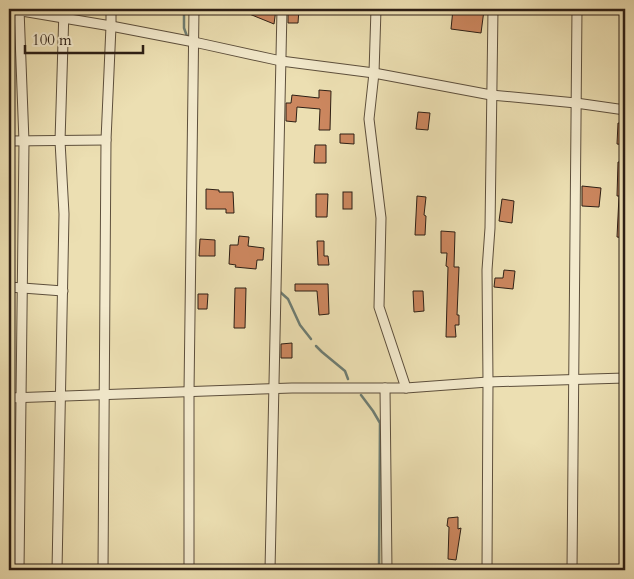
<svg xmlns="http://www.w3.org/2000/svg" width="634" height="579" font-family="Cardo,serif">
	<style>
		.lines { fill: none; stroke-linecap: round; stroke-linejoin: round }
		.stream { stroke: #6e7d73; stroke-width: 2.5 }
		.building { fill: #cc875f; stroke: #2d1f15 }
		.minor-casing { stroke: #5d4f3c; stroke-width: 11 }
		.minor { stroke: #f3eacd; stroke-width: 9 }
	</style>
	<rect width="100%" height="100%" fill="#ecdfb2"/>
	<filter id="stains"><feTurbulence type="fractalNoise" baseFrequency=".004" numOctaves="4"/><feColorMatrix values="0 0 0 0 .2 0 0 0 0 .09 0 0 0 0 .02 0 0 0 .5 -.17"/></filter>
	<radialGradient id="worn" r=".72"><stop offset=".6" stop-color="#630" stop-opacity="0"/><stop offset="1" stop-color="#630" stop-opacity=".3"/></radialGradient>
	<g class="lines">
		<g class="stream">
			<path d="M 184,9 L 184,28 L 188,39"/>
			<path d="M 279,291 L 288,299 L 300,325 L 311,339"/>
			<path d="M 316,346 L 322,352 L 345,371 L 348,379"/>
			<path d="M 361,395 L 373,411 L 380,423 L 379,570"/>
		</g>
	</g>
	<g class="building">
		<path d="M 237,9 L 276,9 L 274,24 Z"/>
		<path d="M 288,9 L 299,9 L 298,23 L 288,23 Z"/>
		<path d="M 453,9 L 484,10 L 481,33 L 451,29 Z"/>
		<path d="M 319,90 L 331,91 L 330,130 L 319,130 L 320,109 L 297,107 L 296,122 L 286,121 L 286,103 L 291,103 L 292,95 L 319,98 Z"/>
		<path d="M 418,112 L 430,113 L 428,130 L 416,129 Z"/>
		<path d="M 618,123 L 625,124 L 625,145 L 617,144 Z"/>
		<path d="M 340,134 L 354,134 L 354,144 L 340,143 Z"/>
		<path d="M 315,145 L 326,145 L 326,163 L 314,163 Z"/>
		<path d="M 618,162 L 625,162 L 625,238 L 617,237 L 619,196 L 617,196 Z"/>
		<path d="M 582,186 L 601,188 L 599,207 L 582,206 Z"/>
		<path d="M 206,189 L 219,190 L 219,192 L 233,192 L 234,213 L 226,213 L 226,209 L 206,209 Z"/>
		<rect x="343" y="192" width="9" height="17"/>
		<path d="M 316,194 L 328,194 L 327,217 L 316,217 Z"/>
		<path d="M 417,196 L 426,197 L 424,215 L 426,216 L 425,235 L 415,235 Z"/>
		<path d="M 502,199 L 514,201 L 512,223 L 499,221 Z"/>
		<path d="M 441,231 L 455,232 L 454,267 L 459,267 L 457,315 L 459,315 L 459,325 L 455,325 L 456,337 L 446,337 L 448,267 L 446,266 L 447,253 L 441,253 Z"/>
		<path d="M 239,236 L 249,237 L 248,246 L 264,248 L 263,260 L 257,260 L 256,269 L 235,267 L 236,265 L 229,264 L 230,245 L 238,245 Z"/>
		<path d="M 200,239 L 215,240 L 215,256 L 199,256 Z"/>
		<path d="M 317,241 L 324,241 L 324,256 L 328,256 L 329,265 L 318,265 Z"/>
		<path d="M 504,270 L 515,271 L 513,289 L 494,287 L 495,278 L 503,278 Z"/>
		<path d="M 295,284 L 328,284 L 329,314 L 319,315 L 317,291 L 295,291 Z"/>
		<path d="M 235,288 L 246,288 L 245,328 L 234,328 Z"/>
		<path d="M 413,291 L 423,291 L 424,311 L 414,312 Z"/>
		<path d="M 198,294 L 208,294 L 207,309 L 198,309 Z"/>
		<path d="M 292,343 L 292,358 L 281,358 L 281,344 Z"/>
		<path d="M 458,517 L 458,529 L 461,528 L 456,560 L 448,559 L 449,527 L 447,526 L 448,518 Z"/>
	</g>
	<g class="lines">
		<g class="minor-casing">
			<g id="minor">
				<path d="M 10,9 L 111,26 L 194,42 L 281,61 L 374,73 L 491,95 L 576,103 L 625,110"/>
				<path d="M 376,9 L 374,73 L 369,119 L 381,218 L 379,307 L 406,388"/>
				<path d="M 9,141 L 106,140"/>
				<path d="M 9,287 L 63,291"/>
				<path d="M 385,388 L 387,570"/>
				<path d="M 9,398 L 292,388 L 406,388 L 488,382 L 625,378"/>
				<path d="M 19,570 L 24,142 L 19,9"/>
				<path d="M 57,570 L 64,214 L 60,141 L 64,9"/>
				<path d="M 103,570 L 106,140 L 111,26 L 111,9"/>
				<path d="M 189,570 L 189,392 L 194,9"/>
				<path d="M 270,570 L 282,9"/>
				<path d="M 487,570 L 488,382 L 487,270 L 490,228 L 493,9"/>
				<path d="M 572,570 L 577,9"/>
			</g>
		</g>
		<use href="#minor" class="minor"/>
	</g>
	<rect width="634" height="579" fill="none" stroke="#ecdfb2" stroke-width="30"/>
	<rect x="10" y="10" width="614" height="559" fill="none" stroke="#2d1f15" stroke-width="2.5"/>
	<rect x="15" y="15" width="604" height="549" fill="none" stroke="#2d1f15"/>
	<path d="M25 45v8h118v-8" fill="none" stroke="#2d1f15" stroke-width="2.5"/>
	<text x="32" y="45" font-size="15" fill="#2d1f15" stroke="#f3eacd" stroke-width="4" paint-order="stroke">100 m</text>
	<rect width="100%" height="100%" filter="url(#stains)"/>
	<rect width="100%" height="100%" fill="url(#worn)"/>
</svg>
